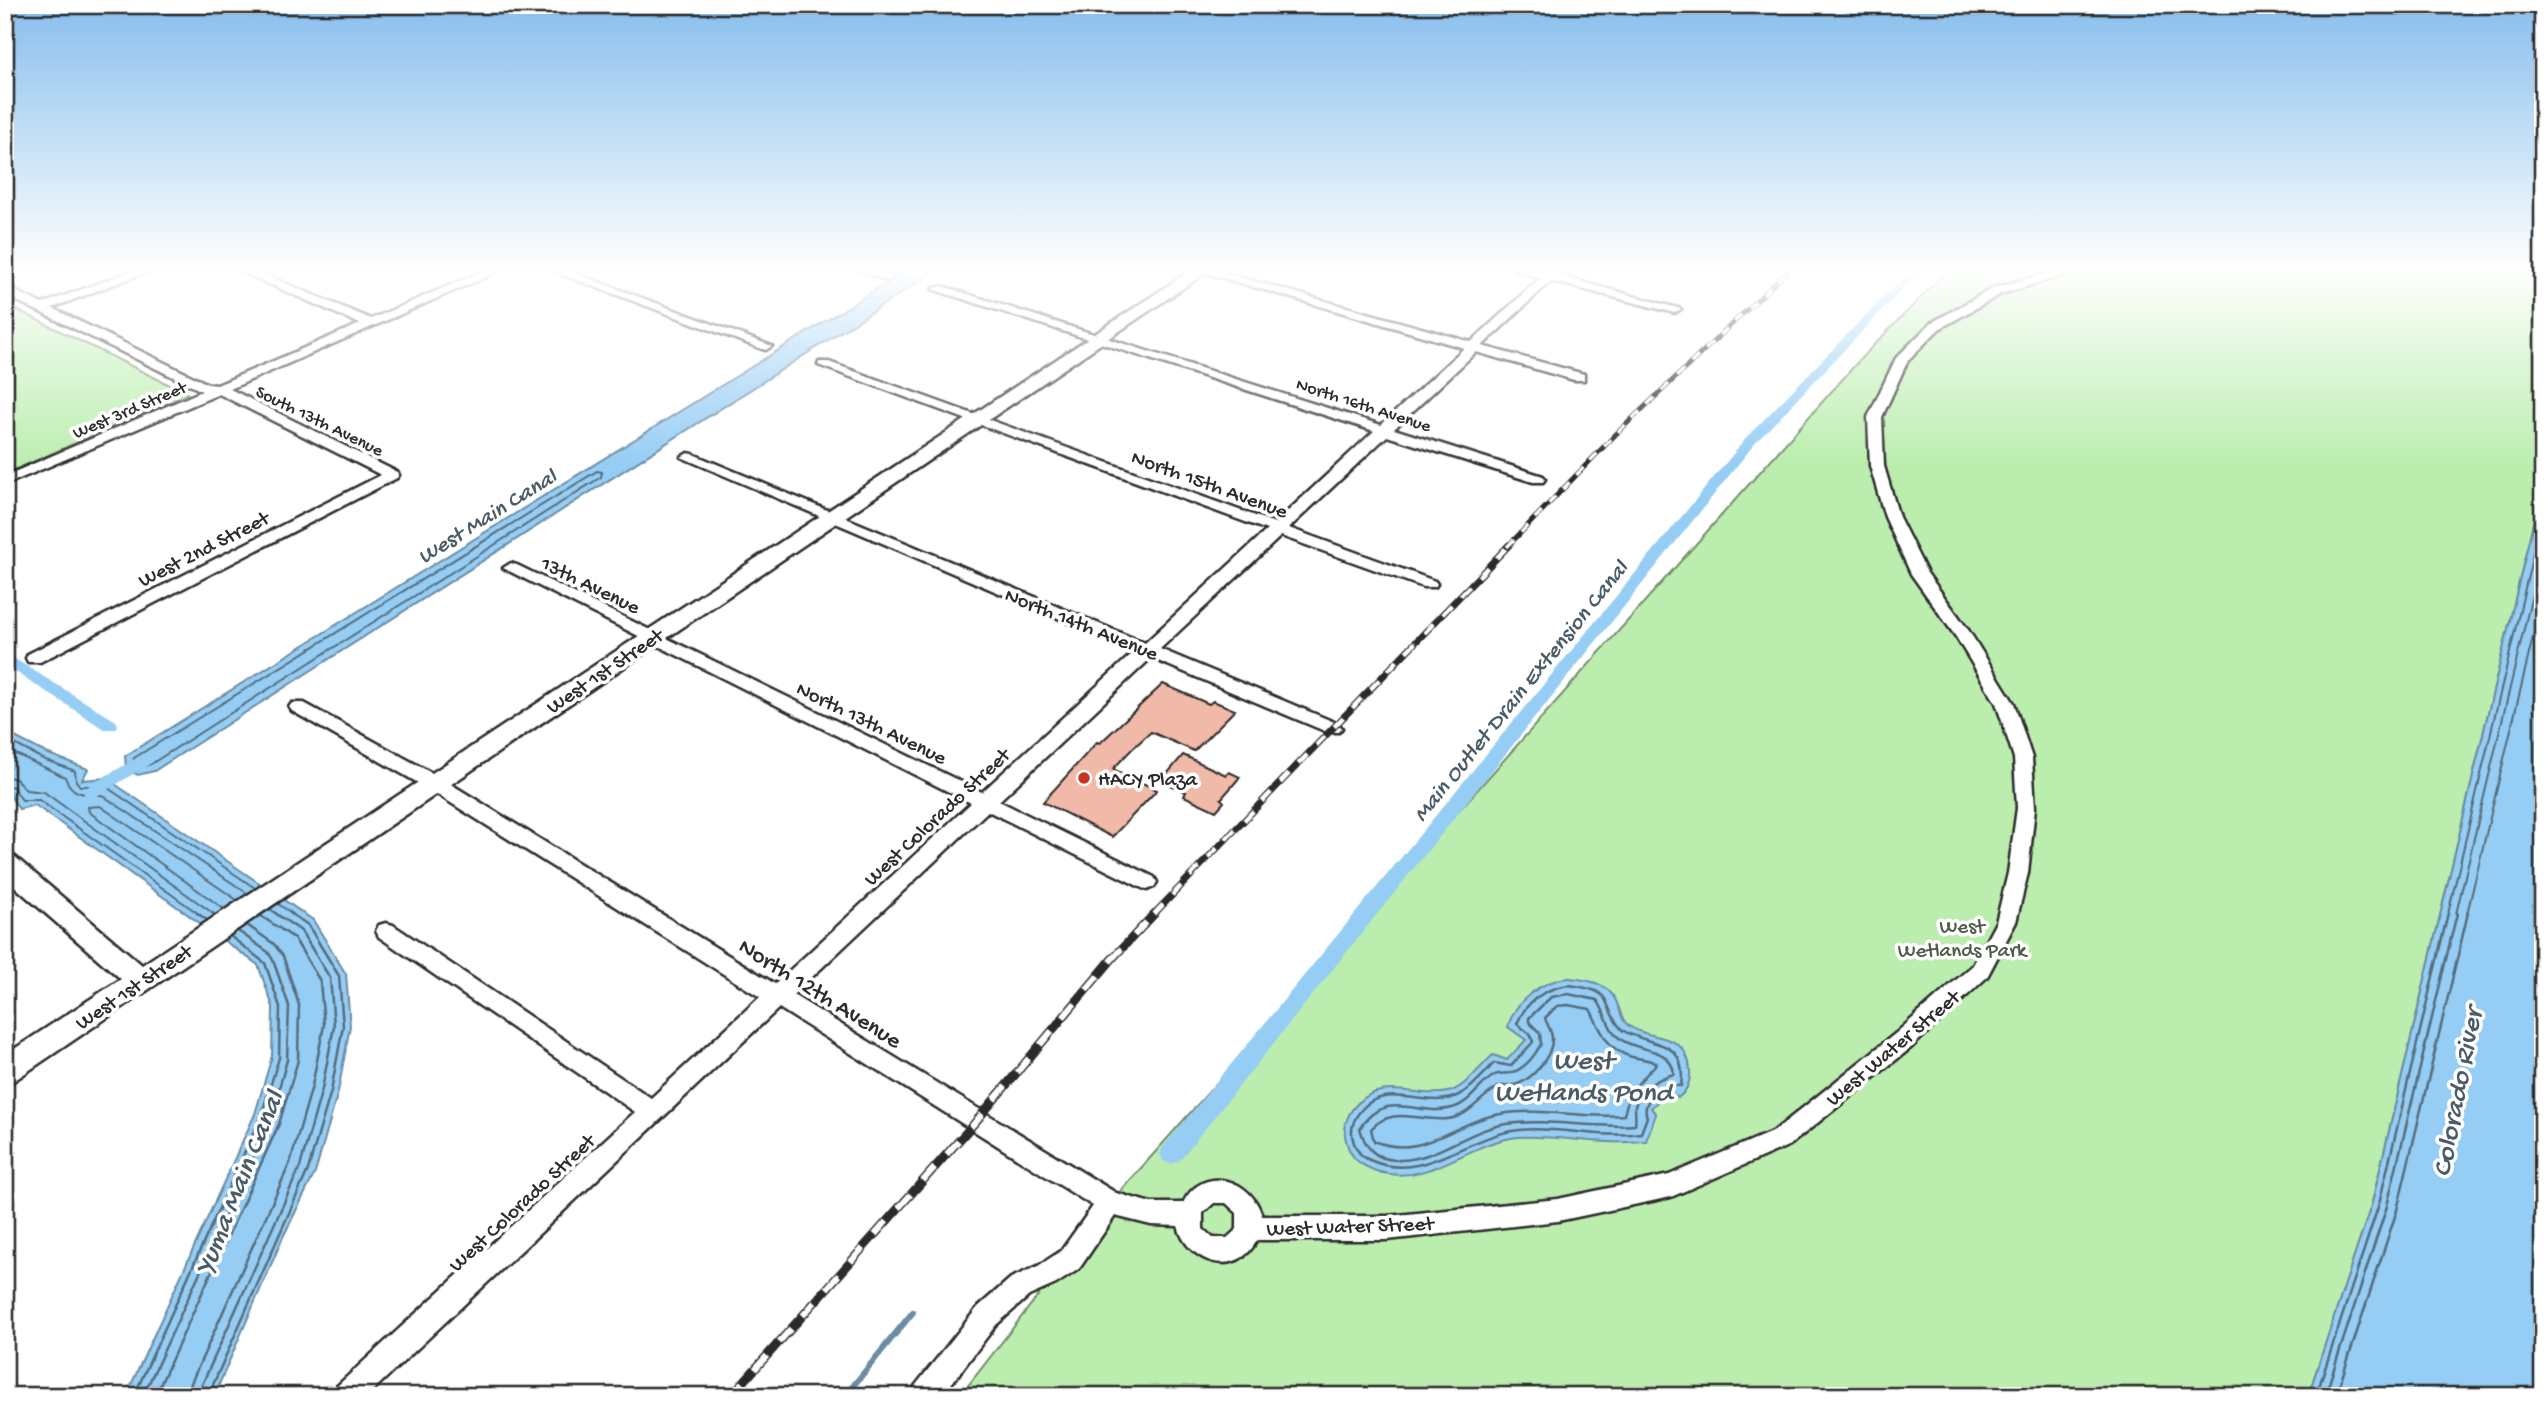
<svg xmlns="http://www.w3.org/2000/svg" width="2548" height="1401" font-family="'Gochi Hand',sans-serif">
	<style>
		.green { fill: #bbeeae; stroke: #738c6c; stroke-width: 2 }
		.water { fill: #95cdf4; stroke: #6b8ca4; stroke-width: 2 }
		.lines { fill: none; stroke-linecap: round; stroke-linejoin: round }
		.shore-far1 { stroke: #556c7b; stroke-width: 2 }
		.shore { stroke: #556c7b; stroke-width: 2.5 }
		.stream { stroke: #6b8ca4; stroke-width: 6 }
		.canal { fill: #95cdf4; fill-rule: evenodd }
		.building { fill: #f1b9a7; stroke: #2b2b2b; stroke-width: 2 }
		.minor-casing { stroke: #2b2b2b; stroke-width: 5 }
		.major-casing { stroke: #2b2b2b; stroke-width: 5 }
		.minor { fill: #fff; fill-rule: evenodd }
		.major { fill: #fff; fill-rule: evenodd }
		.rail-far2-casing { stroke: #2b2b2b; stroke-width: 5 }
		.rail-far1-casing { stroke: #2b2b2b; stroke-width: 7 }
		.rail-casing { stroke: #2b2b2b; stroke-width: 9 }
		.rail-far2 { stroke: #fff; stroke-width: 3.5; stroke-dasharray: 10; stroke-linecap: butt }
		.rail-far1 { stroke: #fff; stroke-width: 4.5; stroke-dasharray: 13; stroke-linecap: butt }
		.rail { stroke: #fff; stroke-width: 6; stroke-dasharray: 18; stroke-linecap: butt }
		.poi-dot { fill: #c8321e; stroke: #fff; stroke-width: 2.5 }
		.labels { text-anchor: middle; stroke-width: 7; stroke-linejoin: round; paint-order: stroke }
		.far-street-label { font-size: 18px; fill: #2b2b2b; stroke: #fff }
		.street-label { font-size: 21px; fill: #2b2b2b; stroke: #fff }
		.poi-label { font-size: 21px; fill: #2b2b2b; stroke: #fff; text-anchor: start }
		.park-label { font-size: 21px; fill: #4f5c4c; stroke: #fff }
		.water-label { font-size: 23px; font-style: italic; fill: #4b5c67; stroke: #fff }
		.near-street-label { font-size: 24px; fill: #2b2b2b; stroke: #fff }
		.near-water-label { font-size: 28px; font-style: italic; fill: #4b5c67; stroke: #fff }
	</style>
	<rect width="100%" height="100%" fill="#fff"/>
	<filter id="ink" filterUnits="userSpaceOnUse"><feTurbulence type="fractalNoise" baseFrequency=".0143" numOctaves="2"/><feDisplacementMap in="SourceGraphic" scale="14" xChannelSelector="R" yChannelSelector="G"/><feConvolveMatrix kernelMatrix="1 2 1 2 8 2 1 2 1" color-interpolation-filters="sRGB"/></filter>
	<g filter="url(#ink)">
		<g class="green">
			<path d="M 1949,269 L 2543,269 L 2543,481 L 2372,1203 L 2308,1396 L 960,1396 L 1110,1203 L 1864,355 Z"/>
			<path d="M 5,304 L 188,394 L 5,474 Z"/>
		</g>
		<g class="water">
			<path d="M 909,269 L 939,269 L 154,771 L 138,775 L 126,769 L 125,756 Z"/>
			<path d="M 2543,481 L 2543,1396 L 2308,1396 L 2372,1203 Z"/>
			<path d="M 5,732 L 46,753 L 88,769 L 82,780 L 106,778 L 313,920 L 346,974 L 350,1026 L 338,1092 L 315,1173 L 283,1237 L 214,1396 L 126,1396 L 255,1114 L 272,1056 L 273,1007 L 258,965 L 35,805 L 19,809 L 5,788 Z"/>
			<path d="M 1568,978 C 1587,980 1609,982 1617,1003 C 1621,1012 1621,1020 1629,1026 C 1651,1042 1687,1030 1690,1070 C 1691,1082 1687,1091 1678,1098 L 1668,1091 L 1651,1108 L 1656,1114 L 1646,1141 C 1634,1141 1621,1143 1609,1142 C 1579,1141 1548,1135 1518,1137 C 1467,1142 1429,1188 1376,1171 C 1361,1165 1352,1160 1347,1144 C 1342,1130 1346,1116 1356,1105 C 1382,1076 1417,1099 1448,1092 C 1466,1088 1480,1066 1493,1055 L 1507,1060 L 1526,1040 L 1508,1027 C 1515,1000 1541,981 1568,978 Z"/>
		</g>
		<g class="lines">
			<g class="shore-far1">
				<path d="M 597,471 L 602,472 L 601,477 L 151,764 L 139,767 L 133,764 L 134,758 Z"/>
				<path d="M 5,739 L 43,759 L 75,771 L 76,781 L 80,786 L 105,786 L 255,888"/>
				<path d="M 5,749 L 65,777 C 72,796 84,794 102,795 L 247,893"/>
				<path d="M 5,776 L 16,779 L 26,790 L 44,792 L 214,914"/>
				<path d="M 5,785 L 13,787 L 22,800 L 39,800 L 199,914"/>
				<path d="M 278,904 L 293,914"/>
				<path d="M 224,909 L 89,812 L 88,807 L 100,806 L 237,900"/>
				<path d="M 270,909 L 277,914"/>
				<path d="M 2448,914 L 2543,512"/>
				<path d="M 2456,914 L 2543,549"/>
				<path d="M 2467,914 L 2543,595"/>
			</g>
			<g class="shore">
				<path d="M 197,913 L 207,920"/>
				<path d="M 212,913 L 215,915"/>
				<path d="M 1568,985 C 1619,991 1598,1002 1622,1030 C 1653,1048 1688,1038 1681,1086 L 1665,1085 C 1655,1095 1641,1102 1647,1117 L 1641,1133 C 1600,1139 1560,1126 1519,1130 C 1468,1135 1424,1183 1372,1161 C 1362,1157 1358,1153 1354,1143 C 1349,1130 1353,1119 1362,1109 C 1385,1082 1425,1108 1454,1097 C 1470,1091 1482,1076 1494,1063 L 1511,1066 L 1533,1042 L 1530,1034 L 1517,1024 C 1526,1001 1544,989 1568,985 Z"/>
				<path d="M 1568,994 L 1597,1000 C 1606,1012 1607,1028 1619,1038 C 1637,1053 1671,1045 1674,1074 C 1659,1078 1637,1089 1635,1107 C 1635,1114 1636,1119 1635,1125 C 1592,1129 1549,1118 1507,1124 C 1468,1129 1435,1162 1396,1160 C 1374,1159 1365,1147 1360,1128 C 1388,1085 1422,1121 1458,1106 C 1474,1099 1481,1082 1495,1075 C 1499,1073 1506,1074 1511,1073 C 1525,1069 1534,1057 1541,1044 L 1540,1033 L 1529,1022 L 1529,1018 L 1551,997 Z"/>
				<path d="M 1568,1005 L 1590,1009 C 1600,1028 1606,1049 1629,1056 C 1638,1059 1648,1059 1657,1063 L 1630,1092 L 1624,1115 C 1583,1119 1541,1107 1501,1114 C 1453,1121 1424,1161 1374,1141 L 1371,1129 C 1392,1105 1420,1122 1447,1119 C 1469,1117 1479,1098 1497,1088 C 1503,1084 1511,1087 1518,1084 C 1533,1078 1553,1056 1552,1038 C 1552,1031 1547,1025 1545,1018 L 1557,1006 Z"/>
				<path d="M 134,1396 L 261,1116 L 279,1058 L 280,1007 L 265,963 L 230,936"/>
				<path d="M 143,1396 L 270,1120 L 287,1060 L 289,1006 L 273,960 L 268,952 L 238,931"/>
				<path d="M 155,1396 L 279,1124 L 298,1060 L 299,1005 L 283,956 L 274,944 L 247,925"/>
				<path d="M 189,1396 L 191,1383 L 290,1163 L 312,1086 L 324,1025 L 320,981 L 294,938 L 261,916"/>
				<path d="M 200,1396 L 201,1387 L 300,1167 L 322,1089 L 334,1026 L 330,978 L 301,931 L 275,913"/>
				<path d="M 208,1396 L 308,1170 L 331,1091 L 343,1026 L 339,976 L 308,925 L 290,913"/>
				<path d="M 2316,1396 L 2379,1204 L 2448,913"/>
				<path d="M 2325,1396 L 2387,1206 L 2457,913"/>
				<path d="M 2336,1396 L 2397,1210 L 2468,913"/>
			</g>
			<path class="stream" d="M 845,1396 L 913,1312"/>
			<g class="canal">
				<path d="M 1911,269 L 1922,269 L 1756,442 L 1179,1161 L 1171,1164 L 1163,1161 L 1160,1154 L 1163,1147 L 1748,436 Z"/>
				<path d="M 5,653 L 116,721 L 118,725 L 116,729 L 104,729 L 5,665 Z"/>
				<path d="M 147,752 L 153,754 L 155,758 L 153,762 L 97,796 L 85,796 L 83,792 L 85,788 Z"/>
			</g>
		</g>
		<g class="building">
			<path d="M 1163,684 L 1209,704 L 1213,701 L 1235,710 L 1194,751 L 1151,732 L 1132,749 L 1113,769 L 1157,790 L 1112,837 L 1043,802 L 1097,742 L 1100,743 Z"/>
			<path d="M 1183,755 L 1226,775 L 1229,772 L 1240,777 L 1221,799 L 1224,802 L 1216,811 L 1184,796 L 1186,792 L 1161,781 Z"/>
		</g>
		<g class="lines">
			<g class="minor-casing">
				<g id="minor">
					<path d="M 137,269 L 154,269 L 52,308 L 208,384 L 217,385 L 360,324 L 235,269 L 251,269 L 371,319 L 488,269 L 504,269 L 230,389 L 397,472 L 399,475 L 397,478 L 40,662 L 28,662 L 26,658 L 28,654 L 381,475 L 219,394 L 5,485 L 5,476 L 202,391 L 5,295 L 5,286 L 42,304 Z"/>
					<path d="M 547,269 L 564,269 L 772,346 L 766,350 L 762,349 Z"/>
					<path d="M 857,269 L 875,269 L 894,277 L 888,281 Z"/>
					<path d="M 1192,269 L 1211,269 L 1471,342 L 1540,278 L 1513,269 L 1546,272 L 1550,269 L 1563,269 L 1557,275 L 1681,309 L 1675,313 L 1551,281 L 1482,346 L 1584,374 L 1584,380 L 1574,380 L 1476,352 L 1394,429 L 1543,476 L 1545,479 L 1543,482 L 1533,482 L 1387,436 L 1289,528 L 1435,581 L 1437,584 L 1435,587 L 1423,587 L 1281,536 L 1160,649 L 1339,724 L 1342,728 L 1339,732 L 1327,732 L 1151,658 L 999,801 L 1154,877 L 1157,882 L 1154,887 L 1147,890 L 1140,887 L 988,811 L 793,995 L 1116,1193 L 1151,1203 L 1183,1203 C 1202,1164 1252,1178 1262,1216 L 1387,1216 L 1558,1199 L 1669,1175 L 1774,1131 L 1896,1033 L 1973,965 L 1996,922 L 2008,873 L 2017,808 L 2014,758 L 1996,703 L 1956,637 L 1911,574 L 1885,517 L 1870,466 L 1868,417 L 1896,358 L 1931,323 L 1993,288 L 2063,269 L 2085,269 L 2001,294 L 1939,329 L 1908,360 L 1882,417 L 1884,466 L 1899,517 L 1927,573 L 1969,631 L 2014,703 L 2032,758 L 2035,808 L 2028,873 L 2016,922 L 1987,977 L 1912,1047 L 1790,1145 L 1671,1197 L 1558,1221 L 1387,1240 L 1257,1240 C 1238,1279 1188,1264 1178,1226 L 1151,1225 L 1115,1216 L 1079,1269 L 1056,1284 L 1029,1296 L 996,1325 L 942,1396 L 912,1396 L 915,1386 L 978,1307 L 1011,1278 L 1038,1266 L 1061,1251 L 1093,1206 L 779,1008 L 367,1396 L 334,1396 L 337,1386 L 635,1112 L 379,937 L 376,931 L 379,925 L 386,923 L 393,925 L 651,1098 L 760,997 L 427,788 L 292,711 L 289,707 L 292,703 L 304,703 L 441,778 L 775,984 L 971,803 L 503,568 L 511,563 L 517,565 L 982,792 L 1135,651 L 681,457 L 688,453 L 693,454 L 1145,643 L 1267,530 L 818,365 L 819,362 L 829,362 L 1275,523 L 1374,431 L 932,289 L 942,286 L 1381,425 L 1464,348 ZM 1214,1203 L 1226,1203 L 1237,1213 L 1237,1229 L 1227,1238 L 1213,1238 L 1203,1229 L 1203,1213 Z"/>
				</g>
			</g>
			<g class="major-casing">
				<path id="major" d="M 1193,269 L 1211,269 L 15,1080 L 5,1084 L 5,1055 L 121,979 L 5,878 L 5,853 L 14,856 L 142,965 Z"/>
			</g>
			<use href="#minor" class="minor"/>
			<use href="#major" class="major"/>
			<g class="rail-far2-casing">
				<path id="rail-far2" d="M 1507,547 L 1616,434 L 1790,269"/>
			</g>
			<g class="rail-far1-casing">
				<path id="rail-far1" d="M 1154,914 L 1509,545"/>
			</g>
			<g class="rail-casing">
				<path id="rail" d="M 731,1396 L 978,1119 L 1112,959 L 1155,913"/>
			</g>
			<use href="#rail-far2" class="rail-far2"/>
			<use href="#rail-far1" class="rail-far1"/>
			<use href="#rail" class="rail"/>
		</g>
	</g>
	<linearGradient id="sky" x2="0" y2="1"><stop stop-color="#87beed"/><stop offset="0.58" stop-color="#fff"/><stop offset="1" stop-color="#fff" stop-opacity="0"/></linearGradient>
	<rect width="2548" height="465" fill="url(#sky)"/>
	<circle class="poi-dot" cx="1084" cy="778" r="7"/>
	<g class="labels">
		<g class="far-street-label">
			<text transform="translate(1364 404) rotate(18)" y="6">North 16th Avenue</text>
			<text transform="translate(129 409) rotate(-23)" y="6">West 3rd Street</text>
			<text transform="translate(320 420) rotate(26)" y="6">South 13th Avenue</text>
		</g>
		<g class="street-label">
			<text transform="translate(1210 483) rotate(20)" y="7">North 15th Avenue</text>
			<text transform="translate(203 548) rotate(-27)" y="7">West 2nd Street</text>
			<text transform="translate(591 584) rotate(26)" y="7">13th Avenue</text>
			<text transform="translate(1082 623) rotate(22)" y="7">North 14th Avenue</text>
			<text transform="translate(604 670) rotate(-34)" y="7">West 1st Street</text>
			<text transform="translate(872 722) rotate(26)" y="7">North 13th Avenue</text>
			<text transform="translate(936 816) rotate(-43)" y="7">West Colorado Street</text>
			<text transform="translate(133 986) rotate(-34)" y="7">West 1st Street</text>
			<text transform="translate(1892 1047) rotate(-40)" y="7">West Water Street</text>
			<text transform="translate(521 1202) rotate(-43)" y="7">West Colorado Street</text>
			<text transform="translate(1350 1225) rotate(-2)" y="7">West Water Street</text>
		</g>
		<g class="poi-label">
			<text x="1098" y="785">HACY Plaza</text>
		</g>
		<g class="park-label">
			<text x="1962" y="932">West<tspan x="1962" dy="24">Wetlands Park</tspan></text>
		</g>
		<g class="water-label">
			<text transform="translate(486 515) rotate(-32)" y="8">West Main Canal</text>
			<text transform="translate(1519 690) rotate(-51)" y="8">Main Outlet Drain Extension Canal</text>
		</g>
		<g class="near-street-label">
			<text transform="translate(821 992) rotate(32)" y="8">North 12th Avenue</text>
		</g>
		<g class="near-water-label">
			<text x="1583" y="1068">West<tspan x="1583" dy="32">Wetlands Pond</tspan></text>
			<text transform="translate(2455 1092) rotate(-79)" y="10">Colorado River</text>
			<text transform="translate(237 1182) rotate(-68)" y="10">Yuma Main Canal</text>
		</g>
	</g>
	<rect width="2548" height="1401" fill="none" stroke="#fff" stroke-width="28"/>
	<rect x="14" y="14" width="2520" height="1373" fill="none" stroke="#2b2b2b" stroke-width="2.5" filter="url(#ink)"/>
</svg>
